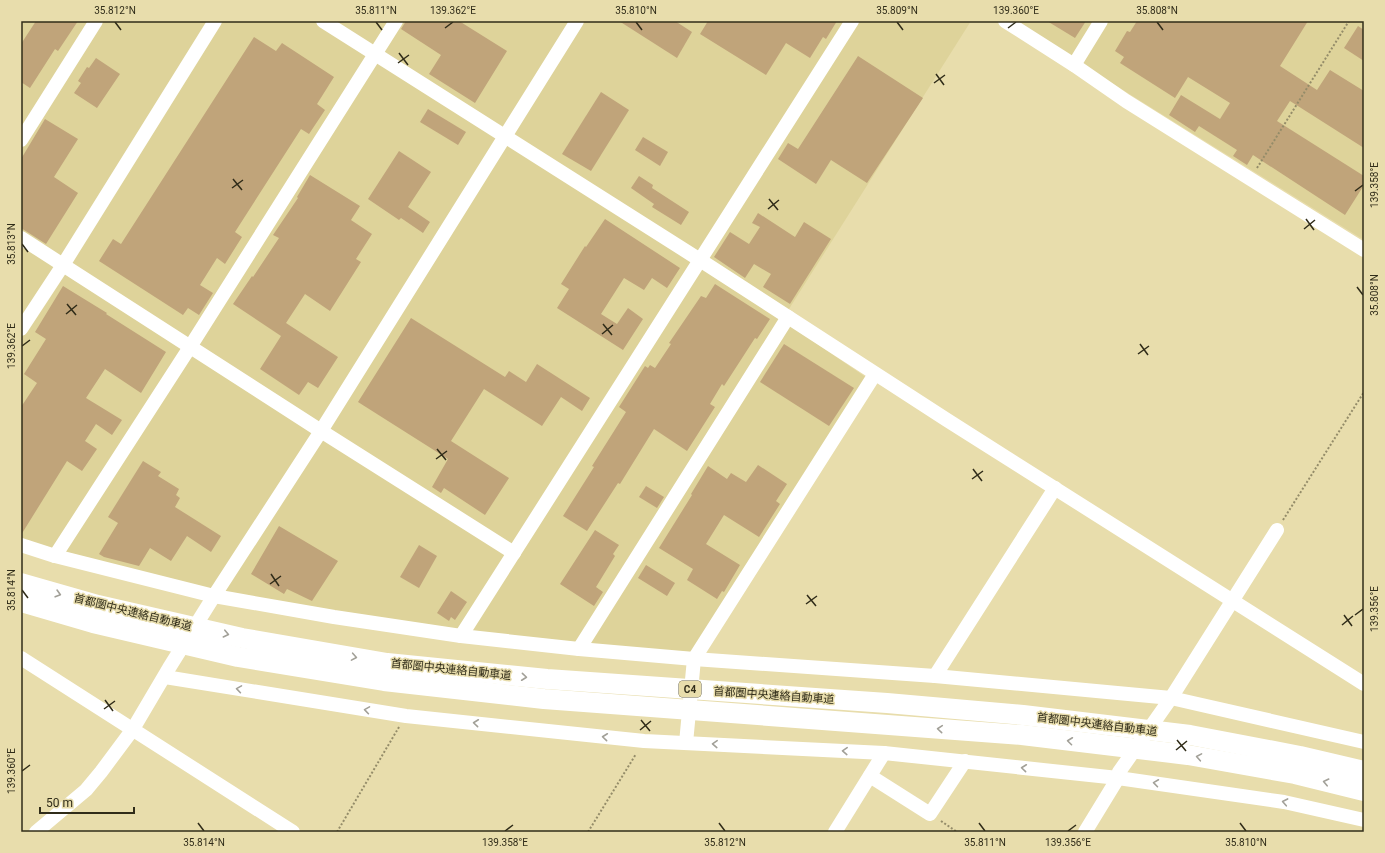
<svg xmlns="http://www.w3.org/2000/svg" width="1385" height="853" font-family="Roboto,'Noto Sans JP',sans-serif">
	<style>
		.built { fill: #ded39a }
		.building { fill: #c0a47a }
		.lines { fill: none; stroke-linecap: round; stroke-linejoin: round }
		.path { stroke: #948c69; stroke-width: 2; stroke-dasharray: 2 2; stroke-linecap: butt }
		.minor { stroke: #fff; stroke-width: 14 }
		.highway { stroke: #fff; stroke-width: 20 }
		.oneway { stroke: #a2a098 }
		.ticks { fill: none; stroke: #302c19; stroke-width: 1.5 }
		.labels { text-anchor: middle; stroke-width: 3; stroke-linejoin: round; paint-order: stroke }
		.shield { fill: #e8ddac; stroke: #676145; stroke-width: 1 }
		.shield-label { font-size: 10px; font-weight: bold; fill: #302c19 }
		.street-label { font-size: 11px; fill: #302c19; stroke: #e8ddac }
		.neatline { fill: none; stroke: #302c19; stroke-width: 1.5 }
		.ticks-label { font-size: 10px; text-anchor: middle; fill: #302c19 }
	</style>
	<rect width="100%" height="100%" fill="#e8ddac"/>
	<g class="built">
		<path d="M 21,21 L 971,21 L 782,320 L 867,378 L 693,652 L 574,645 L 428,626 L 206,589 L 21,540 Z"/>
		<path d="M 1012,21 L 1364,21 L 1364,240 Z"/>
	</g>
	<g class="building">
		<path d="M 36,21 L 78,21 L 58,51 L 55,49 L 30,88 L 21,82 L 21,44 Z"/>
		<path d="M 406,21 L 459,21 L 507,51 L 475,103 L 429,74 L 441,55 L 401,29 Z"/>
		<path d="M 619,21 L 675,21 L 692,32 L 677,58 Z"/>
		<path d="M 708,21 L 837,21 L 826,39 L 823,37 L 810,58 L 786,43 L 766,75 L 700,34 Z"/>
		<path d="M 1047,21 L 1086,21 L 1075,38 Z"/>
		<path d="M 1137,21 L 1308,21 L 1280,66 L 1317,90 L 1330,70 L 1364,91 L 1364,148 L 1290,101 L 1277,121 L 1364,176 L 1364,185 L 1345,215 L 1253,155 L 1247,165 L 1233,156 L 1237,150 L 1199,126 L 1195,132 L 1169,115 L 1181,95 L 1220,119 L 1230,103 L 1188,77 L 1175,98 L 1120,63 L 1124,57 L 1115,51 L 1127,31 L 1130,32 Z"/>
		<path d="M 1358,26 L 1364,30 L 1364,61 L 1344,48 Z"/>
		<path d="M 254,37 L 276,51 L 282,43 L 334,77 L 317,104 L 325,110 L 309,134 L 301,129 L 235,232 L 242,237 L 225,264 L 217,258 L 200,285 L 213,293 L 199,315 L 188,308 L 183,315 L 99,261 L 113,239 L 121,244 Z"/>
		<path d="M 858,56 L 923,98 L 867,183 L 831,160 L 816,184 L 778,159 L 788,143 L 798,149 Z"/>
		<path d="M 96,58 L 120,74 L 97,108 L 74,93 L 81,83 L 78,81 L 87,67 L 89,68 Z"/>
		<path d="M 601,92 L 629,110 L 591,171 L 562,154 Z"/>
		<path d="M 428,109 L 466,132 L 458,145 L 420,122 Z"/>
		<path d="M 45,119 L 78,139 L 54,177 L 78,193 L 46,244 L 21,228 L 21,159 Z"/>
		<path d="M 643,137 L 668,152 L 660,166 L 635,150 Z"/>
		<path d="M 399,151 L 431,172 L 408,207 L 430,222 L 423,233 L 401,218 L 399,220 L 368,199 Z"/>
		<path d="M 310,175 L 360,206 L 351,220 L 372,234 L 356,259 L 361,262 L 330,311 L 305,294 L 286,323 L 338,357 L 318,388 L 308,382 L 299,395 L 260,369 L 281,336 L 233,304 L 252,276 L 253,277 L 279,238 L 273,235 L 298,198 L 297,197 Z"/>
		<path d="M 639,176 L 653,185 L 652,188 L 689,212 L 681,225 L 652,207 L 654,204 L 631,188 Z"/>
		<path d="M 758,213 L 795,237 L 804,222 L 831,239 L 790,304 L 763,287 L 771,274 L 754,264 L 745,278 L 714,257 L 730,232 L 749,244 L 760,227 L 752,223 Z"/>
		<path d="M 605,219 L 680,268 L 667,288 L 652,278 L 644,290 L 624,278 L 601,314 L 617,324 L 628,308 L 643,319 L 623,350 L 557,308 L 569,289 L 561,284 L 585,246 L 586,247 Z"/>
		<path d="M 715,284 L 770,319 L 757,339 L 755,338 L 724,386 L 722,384 L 710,404 L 715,407 L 687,451 L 654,429 L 620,484 L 618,483 L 587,531 L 563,516 L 594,467 L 592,466 L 626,412 L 619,407 L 645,366 L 648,368 L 650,365 L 655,368 L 671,344 L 669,343 L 701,296 L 706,298 Z"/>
		<path d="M 63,286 L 107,313 L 106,314 L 166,352 L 141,393 L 105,369 L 86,398 L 122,420 L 112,435 L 96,424 L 85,441 L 97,449 L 82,471 L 67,461 L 21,535 L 21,407 L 37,383 L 24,374 L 46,339 L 35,332 Z"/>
		<path d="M 411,318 L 505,377 L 509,371 L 526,382 L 537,364 L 590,398 L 582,411 L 561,397 L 542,426 L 484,389 L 451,441 L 509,478 L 485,515 L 444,488 L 441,493 L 432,487 L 448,459 L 358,402 Z"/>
		<path d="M 784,344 L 854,388 L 829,426 L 760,382 Z"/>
		<path d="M 143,461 L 161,472 L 158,476 L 179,489 L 176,495 L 180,498 L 175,507 L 221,536 L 211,552 L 187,536 L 171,561 L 150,548 L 139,566 L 104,557 L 99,554 L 118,523 L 108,517 Z"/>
		<path d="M 758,465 L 787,484 L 776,501 L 780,504 L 759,537 L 724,515 L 706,544 L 740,565 L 724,592 L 722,591 L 717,599 L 687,580 L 693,569 L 659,548 L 692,495 L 691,494 L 708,466 L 727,479 L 731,473 L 746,482 Z"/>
		<path d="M 646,486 L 664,497 L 657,508 L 639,497 Z"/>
		<path d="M 279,526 L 338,561 L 312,601 L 287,589 L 284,594 L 251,574 Z"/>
		<path d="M 595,530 L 619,545 L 613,554 L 615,556 L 596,587 L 603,592 L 594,606 L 560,584 Z"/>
		<path d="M 419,545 L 437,556 L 419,588 L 400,577 Z"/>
		<path d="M 646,565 L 675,583 L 667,596 L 638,578 Z"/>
		<path d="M 451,591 L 467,602 L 455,620 L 451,617 L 449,621 L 437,613 Z"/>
	</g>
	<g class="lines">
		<g class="path">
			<path d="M 1257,168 L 1349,21"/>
			<path d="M 1283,520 L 1364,392"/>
			<path d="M 941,821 L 957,832"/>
			<path d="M 337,832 L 399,727"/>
			<path d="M 588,832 L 636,754"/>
		</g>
		<g class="minor">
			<path d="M 323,21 L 700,260 L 947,420 L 1364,684"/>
			<path d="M 1005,21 L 1074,65 L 1126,101 L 1364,250"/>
			<path d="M 1074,65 L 1101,21"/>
			<path d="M 21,140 L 96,21"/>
			<path d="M 21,238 L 321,431 L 514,553"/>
			<path d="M 21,329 L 63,265 L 215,21"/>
			<path d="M 21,545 L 55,556 L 214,596 L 334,617 L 461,636 L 579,649 L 694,659 L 935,676 L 1171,698 L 1364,742"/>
			<path d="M 55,556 L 190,347 L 396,21"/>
			<path d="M 461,636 L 852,21"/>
			<path d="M 579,649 L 788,317"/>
			<path d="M 21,658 L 293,832"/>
			<path d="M 935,676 L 1055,488"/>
			<path d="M 165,677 L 406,716 L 644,741 L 884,753 L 1118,778 L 1284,802 L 1364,820"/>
			<path d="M 686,743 L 694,659 L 875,374"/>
			<path d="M 870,776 L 930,814 L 965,761"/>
			<path d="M 36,832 L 86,790 L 101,772 L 133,729 L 169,668 L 214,596 L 321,431 L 577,21"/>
			<path d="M 835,832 L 884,753"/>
			<path d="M 1085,832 L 1118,778 L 1119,772 L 1171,698 L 1277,530"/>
		</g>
		<g class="highway">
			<path d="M 21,583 L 98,605 L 242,638 L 387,663 L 547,679 L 887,703 L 1023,715 L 1190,735 L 1300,756 L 1364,771"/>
			<path d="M 21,602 L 93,623 L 238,657 L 384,681 L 544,699 L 1022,735 L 1188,755 L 1295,774 L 1364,791"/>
		</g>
	</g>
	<defs><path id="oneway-chevron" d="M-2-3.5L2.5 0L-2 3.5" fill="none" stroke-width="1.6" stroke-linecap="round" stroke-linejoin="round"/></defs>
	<g class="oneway">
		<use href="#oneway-chevron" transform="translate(58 594) rotate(16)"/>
		<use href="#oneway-chevron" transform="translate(226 634) rotate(13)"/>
		<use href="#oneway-chevron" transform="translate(354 657) rotate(10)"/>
		<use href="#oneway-chevron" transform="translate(524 677) rotate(6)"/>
		<use href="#oneway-chevron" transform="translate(239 689) rotate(-171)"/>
		<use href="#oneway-chevron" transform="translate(367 710) rotate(-171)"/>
		<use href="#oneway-chevron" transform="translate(476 723) rotate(-174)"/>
		<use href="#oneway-chevron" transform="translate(940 729) rotate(-175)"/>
		<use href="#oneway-chevron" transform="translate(605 737) rotate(-174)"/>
		<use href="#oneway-chevron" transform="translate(1070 741) rotate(-173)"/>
		<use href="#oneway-chevron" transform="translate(715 744) rotate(-177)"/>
		<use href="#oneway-chevron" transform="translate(845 751) rotate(-177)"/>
		<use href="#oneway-chevron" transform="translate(1199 757) rotate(-170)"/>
		<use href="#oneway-chevron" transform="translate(1024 768) rotate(-174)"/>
		<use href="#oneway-chevron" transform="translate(1326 782) rotate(-167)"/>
		<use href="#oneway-chevron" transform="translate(1156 783) rotate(-172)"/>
		<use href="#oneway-chevron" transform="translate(1285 802) rotate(-169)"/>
	</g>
	<path class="ticks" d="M 115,22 L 121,30M 376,22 L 382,30M 636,22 L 642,30M 897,22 L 903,30M 1157,22 L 1163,30M 445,28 L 453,22M 1008,28 L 1016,22M 399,53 L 408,65M 398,63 L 409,55M 936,74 L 944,85M 934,83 L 945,75M 233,179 L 242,190M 232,188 L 243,180M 1355,191 L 1363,185M 769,199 L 778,210M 768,209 L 779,200M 1306,219 L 1314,230M 1304,229 L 1315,220M 22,244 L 28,252M 1357,287 L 1363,295M 67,304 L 76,315M 66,314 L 77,305M 603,324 L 612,335M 602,334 L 613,325M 1140,344 L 1148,355M 22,346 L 30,340M 1138,354 L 1149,346M 437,449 L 446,460M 436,459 L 447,451M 973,469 L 982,481M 972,479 L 983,471M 271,574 L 279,586M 270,584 L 281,576M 22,590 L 28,598M 807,595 L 816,606M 806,604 L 817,596M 1344,615 L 1352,626M 1355,615 L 1363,609M 1342,625 L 1353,616M 105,700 L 113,711M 104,709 L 115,701M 641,720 L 650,731M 640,730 L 651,721M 1177,740 L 1186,751M 1176,750 L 1187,741M 22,771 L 30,765M 198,823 L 204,831M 719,823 L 725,831M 979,823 L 985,831M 1240,823 L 1246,831M 505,831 L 513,825M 1068,831 L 1076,825"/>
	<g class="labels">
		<rect class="shield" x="679" y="681" width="22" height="16" rx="3"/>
		<g class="shield-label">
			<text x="690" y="693">C4</text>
		</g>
		<g class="street-label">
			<text transform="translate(133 612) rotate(14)" y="4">首都圏中央連絡自動車道</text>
			<text transform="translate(451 669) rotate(6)" y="4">首都圏中央連絡自動車道</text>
			<text transform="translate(774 695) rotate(4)" y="4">首都圏中央連絡自動車道</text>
			<text transform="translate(1097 724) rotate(7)" y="4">首都圏中央連絡自動車道</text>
		</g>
	</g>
	<rect width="1385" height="853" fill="none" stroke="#e8ddac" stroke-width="44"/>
	<path d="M40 807v6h94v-6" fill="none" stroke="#302c19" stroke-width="2"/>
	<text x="46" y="807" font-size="12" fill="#302c19" stroke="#e8ddac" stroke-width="3" paint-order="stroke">50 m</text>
	<rect x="22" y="22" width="1341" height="809" class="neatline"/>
	<g class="ticks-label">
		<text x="115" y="14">35.812°N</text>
		<text x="376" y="14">35.811°N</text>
		<text x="453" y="14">139.362°E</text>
		<text x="636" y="14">35.810°N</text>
		<text x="897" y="14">35.809°N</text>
		<text x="1016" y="14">139.360°E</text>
		<text x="1157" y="14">35.808°N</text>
		<text transform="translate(1374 185) rotate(-90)" y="4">139.358°E</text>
		<text transform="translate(11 244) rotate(-90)" y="4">35.813°N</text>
		<text transform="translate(1374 295) rotate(-90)" y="4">35.808°N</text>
		<text transform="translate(11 346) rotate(-90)" y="4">139.362°E</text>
		<text transform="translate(11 590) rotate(-90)" y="4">35.814°N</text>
		<text transform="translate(1374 609) rotate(-90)" y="4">139.356°E</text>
		<text transform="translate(11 771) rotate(-90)" y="4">139.360°E</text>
		<text x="204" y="846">35.814°N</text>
		<text x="505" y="846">139.358°E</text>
		<text x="725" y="846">35.812°N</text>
		<text x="985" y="846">35.811°N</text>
		<text x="1068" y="846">139.356°E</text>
		<text x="1246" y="846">35.810°N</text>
	</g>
</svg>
